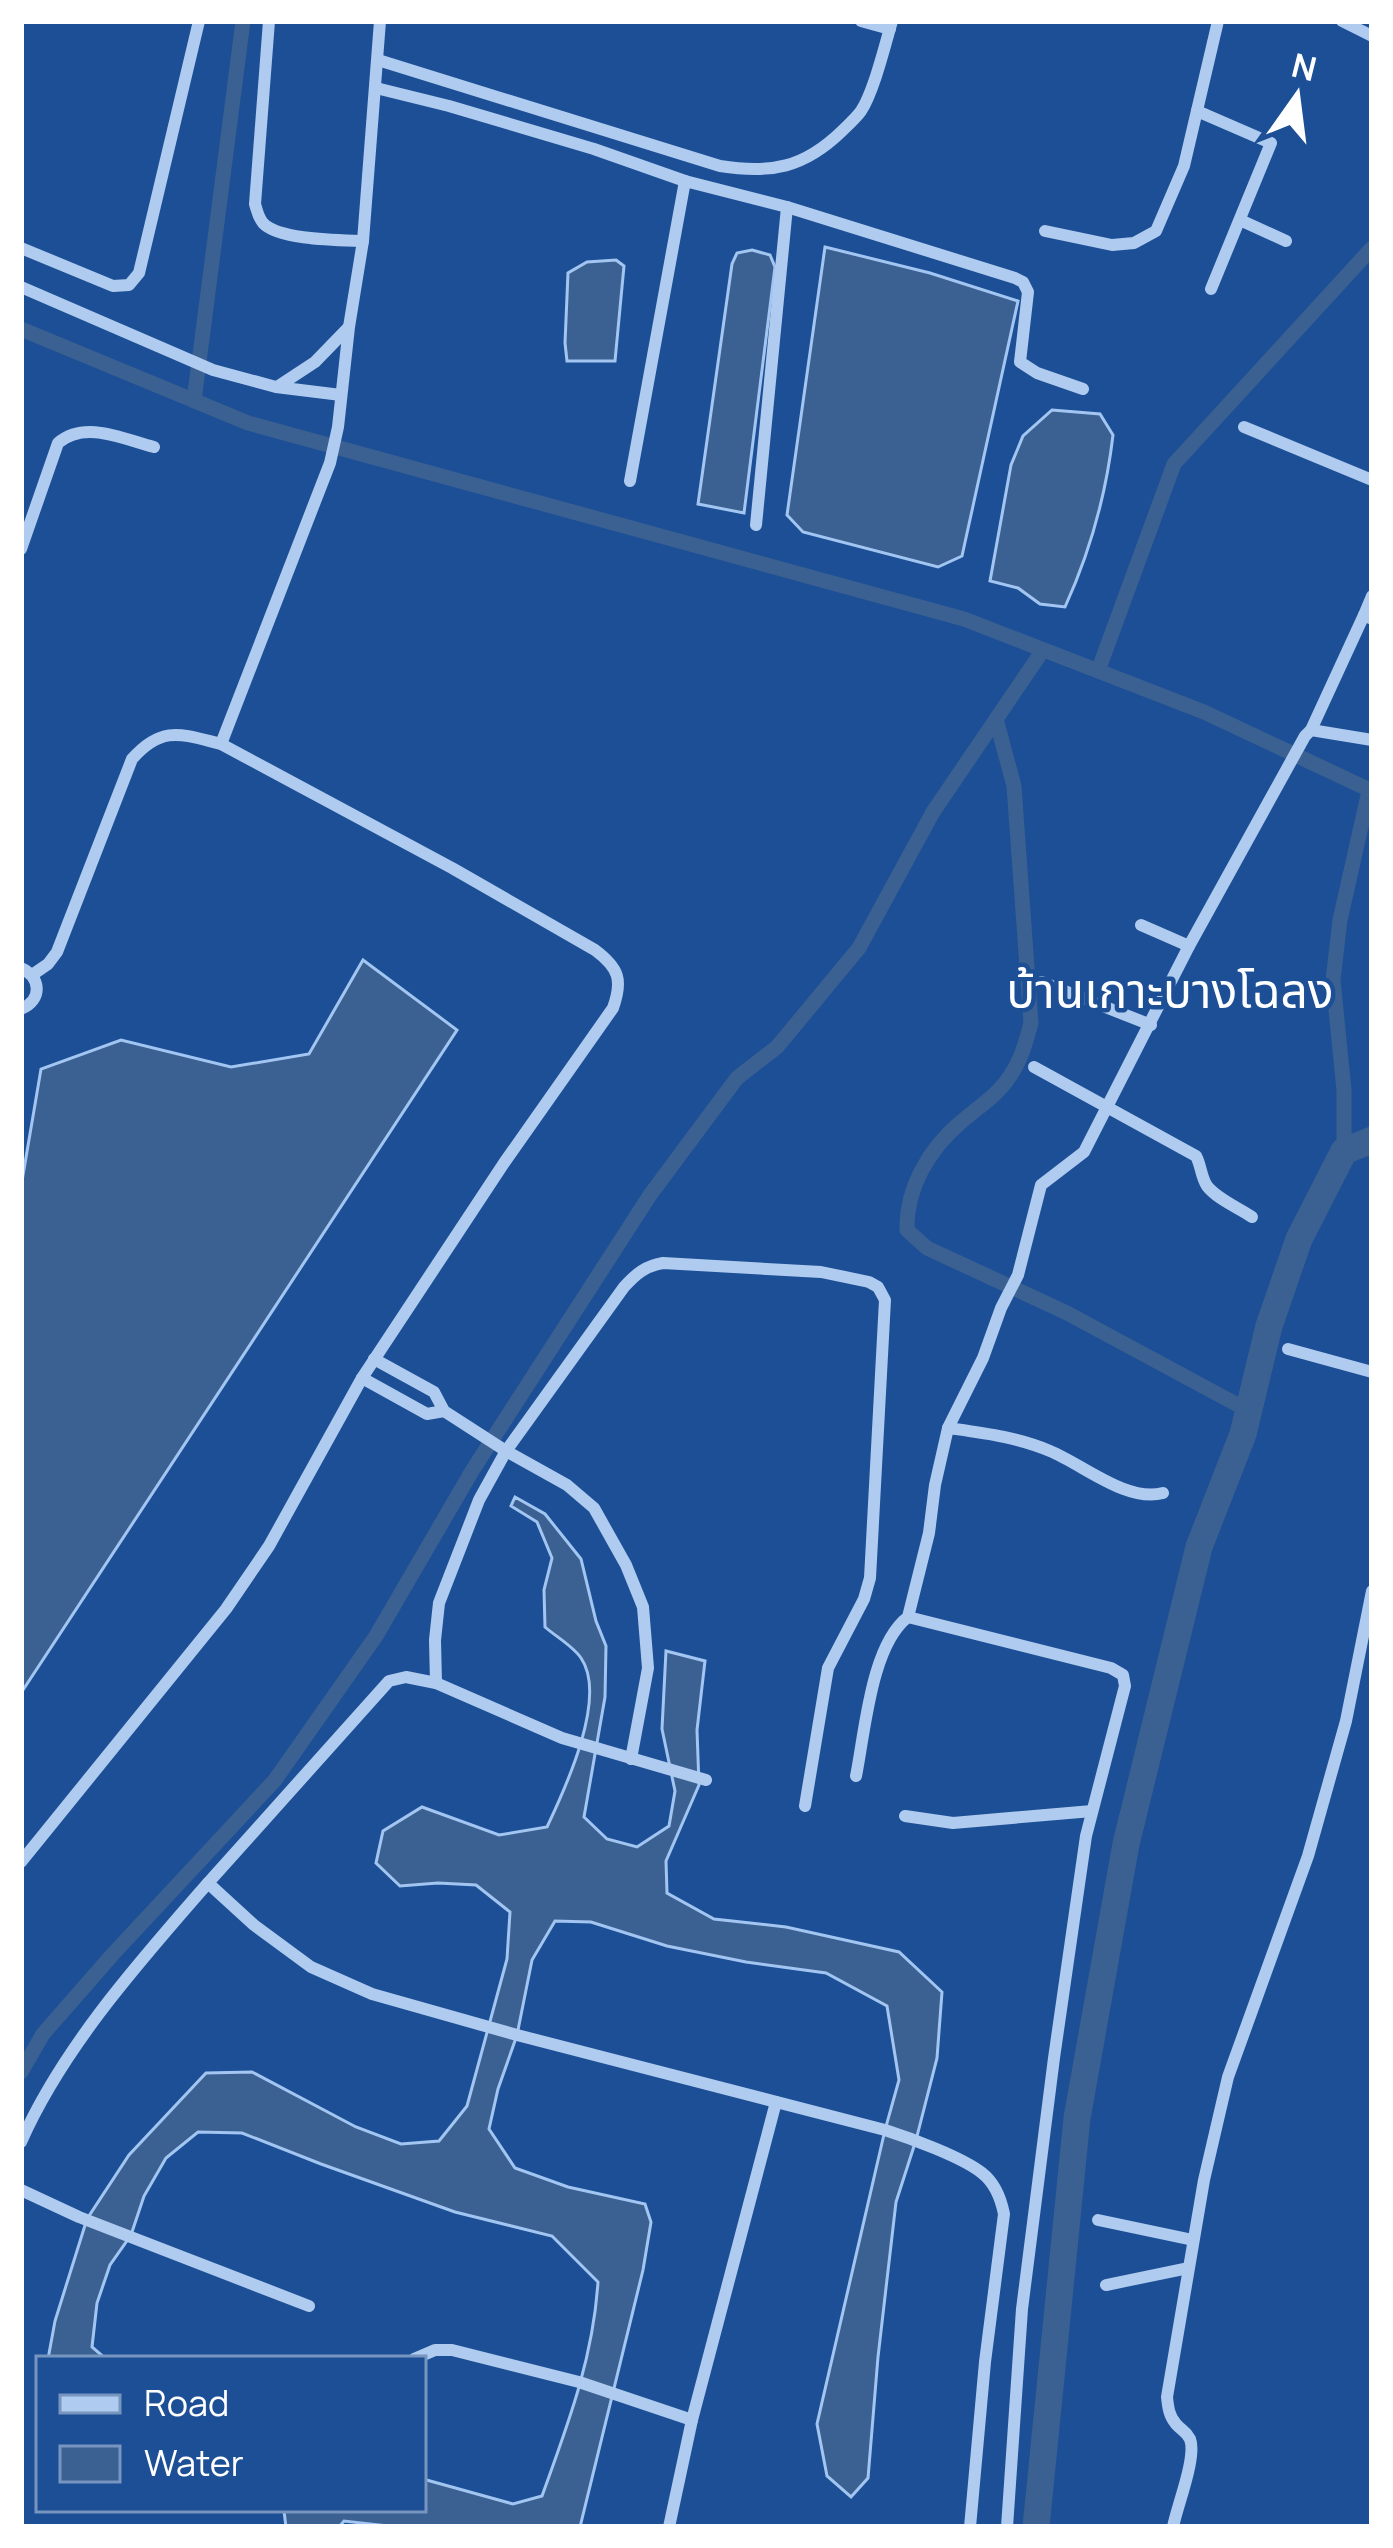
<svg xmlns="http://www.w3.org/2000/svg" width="1393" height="2548" font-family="Manrope,'Noto Sans Thai',sans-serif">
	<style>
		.water { fill: #3b6092; stroke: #a2c6f1; stroke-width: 3 }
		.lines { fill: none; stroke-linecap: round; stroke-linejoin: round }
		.canal { stroke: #3b6092; stroke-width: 15 }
		.river { stroke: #3b6092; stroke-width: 27 }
		.minor { stroke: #afcbef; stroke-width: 12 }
		.labels { text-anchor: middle; stroke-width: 9; stroke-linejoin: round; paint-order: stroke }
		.quarter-label { font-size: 48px; fill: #fff; stroke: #1c4f95 }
	</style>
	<rect width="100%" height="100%" fill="#1c4f95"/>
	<g class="water">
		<path d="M 825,247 L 930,273 L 1018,301 L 962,556 L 938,567 L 803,532 L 787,515 Z"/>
		<path d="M 752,250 L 770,255 L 775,267 L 744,513 L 698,504 L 732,264 L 737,253 Z"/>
		<path d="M 616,260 L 624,266 L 615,361 L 567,361 L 565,343 L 568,273 L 587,262 Z"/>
		<path d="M 1052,410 L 1100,414 L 1113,435 C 1106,495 1090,552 1065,607 L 1040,604 L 1018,588 L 990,581 L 1011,465 L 1023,436 Z"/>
		<path d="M 363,960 L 457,1030 L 21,1693 L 21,1187 L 41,1069 L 121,1040 L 231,1067 L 309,1054 Z"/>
		<path d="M 515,1497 L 545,1514 L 581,1559 L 596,1621 L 606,1646 L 605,1697 L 584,1817 L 607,1839 L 637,1847 L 669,1826 L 675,1791 L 662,1729 L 666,1651 L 705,1661 L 697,1730 L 699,1785 L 666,1861 L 667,1893 L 714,1919 L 786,1927 L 899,1952 L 942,1992 L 937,2058 L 916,2140 L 896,2202 L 878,2357 L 868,2478 L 851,2497 L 827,2476 L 817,2424 L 885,2130 L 899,2080 L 887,2006 L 826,1973 L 746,1962 L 667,1946 L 591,1922 L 555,1921 L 532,1960 L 517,2035 L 498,2089 L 489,2129 L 515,2168 L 568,2187 L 645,2204 L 651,2222 L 643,2270 L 580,2527 L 397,2527 L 344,2521 L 339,2527 L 286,2527 L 284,2511 L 280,2509 L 423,2509 L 423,2479 L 513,2504 L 542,2496 C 568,2424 593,2359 598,2282 L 552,2236 L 455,2212 L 321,2164 L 242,2133 L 198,2132 L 166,2158 L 144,2196 L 131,2235 L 110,2265 L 97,2303 L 92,2347 L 106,2359 L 48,2359 L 55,2321 L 87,2219 L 129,2155 L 206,2073 L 252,2072 L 356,2127 L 401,2144 L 439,2141 L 467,2106 L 507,1959 L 510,1912 L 476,1885 L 438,1883 L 400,1886 L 376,1863 L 383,1831 L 422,1807 L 499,1835 L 547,1827 C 565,1789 608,1697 581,1658 C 573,1646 555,1636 545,1627 L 544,1590 L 552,1558 L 537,1522 L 511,1506 Z"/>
	</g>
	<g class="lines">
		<g class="canal">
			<path d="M 21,329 L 248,423 L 964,619 L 1204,712 L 1372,791"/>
			<path d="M 194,401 L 243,21"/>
			<path d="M 1098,671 L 1174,464 L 1372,248"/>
			<path d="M 996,719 L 1014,786 L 1031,1023 C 1026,1042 1021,1060 1010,1076 C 998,1095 977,1108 961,1122 C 929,1149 906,1188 907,1230 L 927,1248 L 1067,1313 L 1249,1411"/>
			<path d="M 1344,1151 L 1344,1090 L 1333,980 L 1340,920 L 1369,791"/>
			<path d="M 21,2072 L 43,2034 L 113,1954 L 275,1780 L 376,1636 L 472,1471 L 650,1195 L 737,1078 L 777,1047 L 859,948 L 933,812 L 1043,650"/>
		</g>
		<path class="river" d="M 1036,2527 L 1077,2118 L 1126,1844 L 1199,1547 L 1243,1434 L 1269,1326 L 1299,1239 L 1344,1151 L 1372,1140"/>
		<g class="minor">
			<path d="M 269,21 L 255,204 C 257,210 258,217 263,223 C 278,240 340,240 363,241"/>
			<path d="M 861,21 L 890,29"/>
			<path d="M 1342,21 L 1372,36"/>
			<path d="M 378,60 L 720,166 C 771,174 804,168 842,131 C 848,125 856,118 861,111 C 874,91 885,45 892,21"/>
			<path d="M 376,88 L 449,106 L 594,149 L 685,181 L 787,207 L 1015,278 L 1023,282 L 1028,292 L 1020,362 L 1037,373 L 1083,389"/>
			<path d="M 1197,111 L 1271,143 L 1211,289"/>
			<path d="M 1240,220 L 1286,241"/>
			<path d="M 1045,231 L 1112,245 L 1134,243 L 1156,231 L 1184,166 L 1218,21"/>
			<path d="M 21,248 L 113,286 L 129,285 L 139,273 L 199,21"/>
			<path d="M 21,287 L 213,370 L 276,387 L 341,395"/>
			<path d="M 277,387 L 315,362 L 348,328"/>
			<path d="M 1244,427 L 1372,480"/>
			<path d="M 630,481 L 685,181"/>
			<path d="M 756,525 L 787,207"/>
			<path d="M 21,549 L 58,443 C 85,420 123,439 154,447"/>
			<path d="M 1364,615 L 1372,596"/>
			<path d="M 1311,730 L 1364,615 L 1372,619"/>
			<path d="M 221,744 L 330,463 L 338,427 L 349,327 L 363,241 L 380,21"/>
			<path d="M 1141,925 L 1189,946"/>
			<path d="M 21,968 C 41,977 43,1000 21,1009"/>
			<path d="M 1042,982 L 1151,1025"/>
			<path d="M 1034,1067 L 1196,1156 C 1201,1165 1201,1177 1207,1186 C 1217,1199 1239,1208 1252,1217"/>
			<path d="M 1288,1349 L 1372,1372"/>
			<path d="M 374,1359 L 434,1392 L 444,1411 L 506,1451 L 479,1500 L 439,1603 L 435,1640 L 436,1683"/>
			<path d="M 362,1378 L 427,1414 L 444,1411"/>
			<path d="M 948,1428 C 983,1433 1017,1437 1050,1451 C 1082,1464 1127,1503 1163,1493"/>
			<path d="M 908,1617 L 1111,1668 L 1123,1675 L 1125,1686 L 1086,1836 L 1054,2058 L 1022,2309 L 1007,2527"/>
			<path d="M 631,1759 L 648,1668 L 643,1607 L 626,1565 L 594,1508 L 567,1485 L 506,1451 L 624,1287 C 636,1274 645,1266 663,1263 L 821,1272 L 869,1282 L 878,1287 L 885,1300 L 870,1578 L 864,1599 L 828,1668 L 805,1806"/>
			<path d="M 856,1776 C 865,1732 871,1645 908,1617 L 929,1533 L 935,1485 L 948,1428 L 983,1358 L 1001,1308 L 1018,1275 L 1041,1185 L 1084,1152 L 1189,946 L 1305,736 L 1311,730 L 1372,740"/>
			<path d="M 706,1780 L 562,1738 L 436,1683 L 406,1677 L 389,1681 L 208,1883 L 254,1925 L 311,1967 L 372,1994 L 517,2035 L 885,2130 C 910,2138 962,2157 982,2173 C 995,2183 1001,2199 1004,2214 L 985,2362 L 970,2527"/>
			<path d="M 905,1816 L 953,1823 L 1092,1811"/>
			<path d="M 21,1862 L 226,1609 L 269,1546 L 362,1378 L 504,1163 L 613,1008 C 623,980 619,968 595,950 L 452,868 L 221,744 C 181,734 162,725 132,759 L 57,952 L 48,964 L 32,975"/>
			<path d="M 21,2142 C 63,2047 140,1961 208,1883"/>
			<path d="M 21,2190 L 79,2217 L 309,2306"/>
			<path d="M 1098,2220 L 1193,2240"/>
			<path d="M 1106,2285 L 1188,2268"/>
			<path d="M 414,2359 L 435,2350 L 452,2350 L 579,2382 L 692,2420"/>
			<path d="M 669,2527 L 692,2420 L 776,2102"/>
			<path d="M 1173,2527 C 1177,2506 1197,2457 1190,2439 C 1186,2431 1182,2431 1176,2424 C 1169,2416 1168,2407 1167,2397 L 1204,2180 L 1228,2077 L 1308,1856 L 1346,1721 L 1372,1591"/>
		</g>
	</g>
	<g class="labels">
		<g class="quarter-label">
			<text x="1170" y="1008">บ้านเกาะบางโฉลง</text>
		</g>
	</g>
	<rect width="1393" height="2548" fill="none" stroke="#ffffff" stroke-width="48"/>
	<rect x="36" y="2356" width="390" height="156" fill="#1c4f95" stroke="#7795bf" stroke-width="3"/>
	<rect x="60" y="2395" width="60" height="18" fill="#afcbef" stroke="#7795bf" stroke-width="3"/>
	<text x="144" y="2416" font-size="36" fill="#ffffff">Road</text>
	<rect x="60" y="2446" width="60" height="36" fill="#3b6092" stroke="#7795bf" stroke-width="3"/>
	<text x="144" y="2476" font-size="36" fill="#ffffff">Water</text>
	<g transform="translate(1297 96) rotate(14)" stroke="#1c4f95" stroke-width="9" paint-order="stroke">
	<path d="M0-9L21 45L0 30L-21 45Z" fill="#ffffff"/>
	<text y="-18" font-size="33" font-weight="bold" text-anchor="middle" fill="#ffffff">N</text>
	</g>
</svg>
